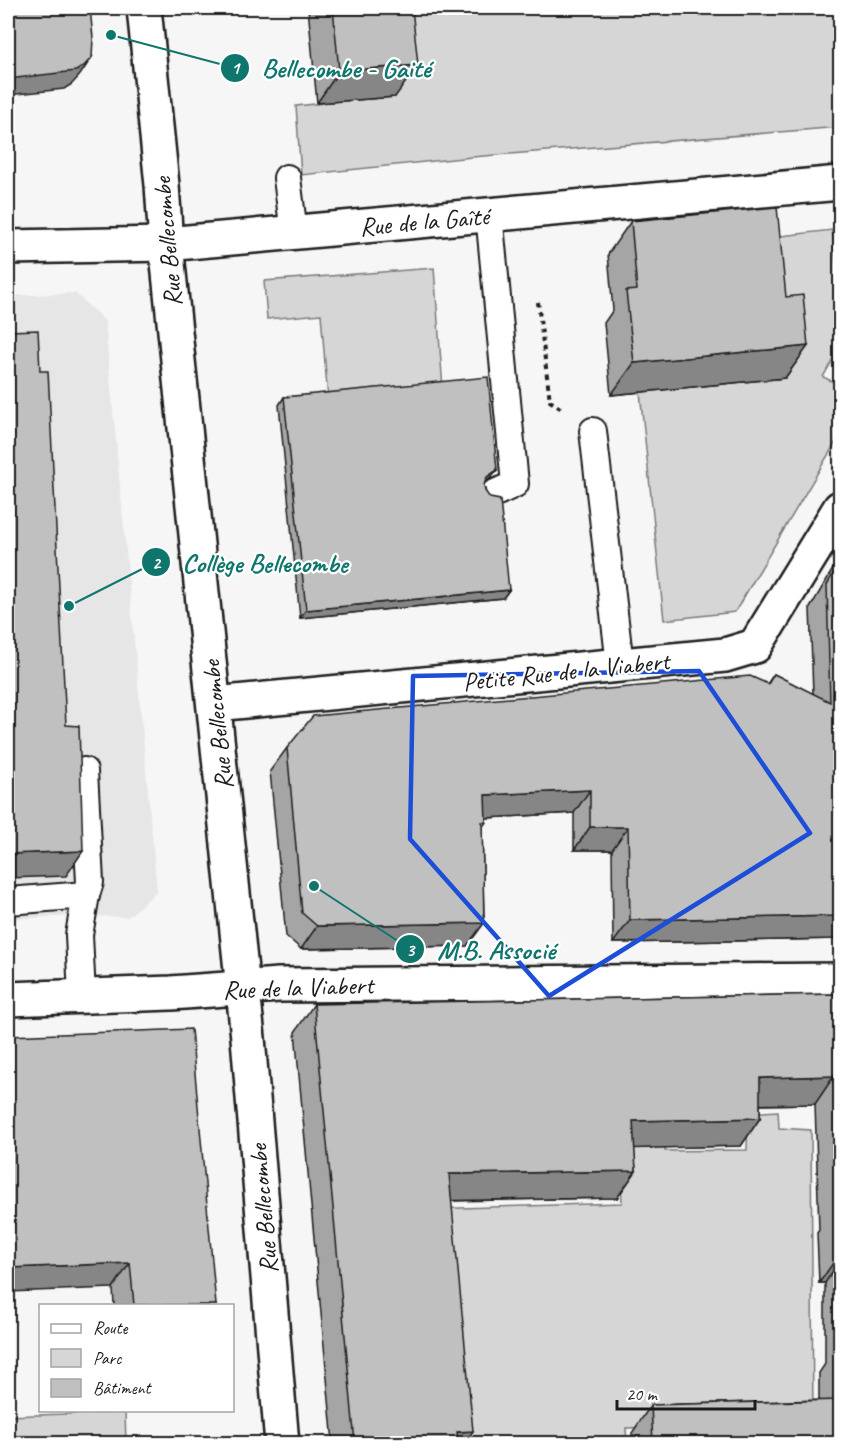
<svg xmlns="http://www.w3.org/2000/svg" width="848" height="1451" font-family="Caveat,sans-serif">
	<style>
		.built { fill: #e6e6e6 }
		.green { fill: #d6d6d6; stroke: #797979; stroke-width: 1.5 }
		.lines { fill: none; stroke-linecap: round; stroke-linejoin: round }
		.service-casing { stroke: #1c1c1c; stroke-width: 30 }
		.minor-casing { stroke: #1c1c1c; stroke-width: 38 }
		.tertiary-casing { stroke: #1c1c1c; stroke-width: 38 }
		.path { stroke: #1c1c1c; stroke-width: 4; stroke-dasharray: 4.5 4.5; stroke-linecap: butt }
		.service { stroke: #fff; stroke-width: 26 }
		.minor { stroke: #fff; stroke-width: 33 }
		.tertiary { stroke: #fff; stroke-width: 33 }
		.wall { fill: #a5a5a5; stroke: #1c1c1c; stroke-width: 1.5 }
		.shaded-wall { fill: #868686; stroke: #1c1c1c; stroke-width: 1.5 }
		.building { fill: #c0c0c0; stroke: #1c1c1c; stroke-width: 1.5 }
		.marked { fill: none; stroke: #1d4ed8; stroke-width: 4.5; stroke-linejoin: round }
		.labels { text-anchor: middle; stroke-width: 4.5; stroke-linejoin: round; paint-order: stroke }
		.street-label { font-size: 26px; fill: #1c1c1c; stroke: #fff }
		.leader { fill: none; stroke: #0f766e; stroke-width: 2 }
		.callout-dot { fill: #0f766e; stroke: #fff; stroke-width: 2 }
		.mark-label { font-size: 18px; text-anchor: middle; font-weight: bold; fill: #fff }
		.callout-label { font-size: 27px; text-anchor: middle; font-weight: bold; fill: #0f766e; stroke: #fff; stroke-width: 4.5; stroke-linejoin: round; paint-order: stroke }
	</style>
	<rect width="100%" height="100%" fill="#f6f6f6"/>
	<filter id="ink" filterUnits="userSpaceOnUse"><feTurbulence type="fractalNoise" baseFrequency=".0167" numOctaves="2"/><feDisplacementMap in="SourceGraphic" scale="12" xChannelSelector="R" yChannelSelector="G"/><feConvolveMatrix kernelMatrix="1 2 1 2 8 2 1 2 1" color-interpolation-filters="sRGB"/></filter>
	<g filter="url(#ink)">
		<path class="built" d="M 75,293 L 105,321 L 157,891 L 128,917 L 82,916 L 8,919 L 8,296 Z"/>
		<g class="green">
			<path d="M 387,8 L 840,8 L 840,127 L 472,157 L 301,175 L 296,106 L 325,103 Z"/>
			<path d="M 832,230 L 840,292 L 840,341 L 839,349 L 823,377 L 840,385 L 840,435 L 735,612 L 664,620 L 640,392 L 754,239 Z"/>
			<path d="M 434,268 L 443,389 L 328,400 L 321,314 L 267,319 L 264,281 Z"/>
			<path d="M 778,1111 L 779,1128 L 811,1130 L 813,1423 L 626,1428 L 627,1443 L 462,1443 L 428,1209 L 622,1203 L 618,1125 L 664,1133 L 665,1151 L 747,1150 L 748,1113 Z"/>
			<path d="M 125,1412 L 126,1443 L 8,1443 L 8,1416 Z"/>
		</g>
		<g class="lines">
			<g class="service-casing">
				<g id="service">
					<path d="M 287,178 L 294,233"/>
					<path d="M 489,214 L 515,484 L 493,494"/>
					<path d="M 593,431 L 620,665"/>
					<path d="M 84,771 L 90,882 L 86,895"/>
					<path d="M 8,901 L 86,895 L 79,935 L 82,996"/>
				</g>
			</g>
			<g class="minor-casing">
				<g id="minor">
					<path d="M 144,8 L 162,185 L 166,244 L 248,1038 L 282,1444"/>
					<path d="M 8,247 L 166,244 L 840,183"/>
					<path d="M 215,704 L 725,655 L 755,646 L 840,508"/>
				</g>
			</g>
			<g class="tertiary-casing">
				<path id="tertiary" d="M 8,999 L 171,993 L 279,985 L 840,980"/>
			</g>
			<path class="path" d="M 538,302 L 550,401 L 563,410"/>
			<use href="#service" class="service"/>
			<use href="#minor" class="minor"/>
			<use href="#tertiary" class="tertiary"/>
		</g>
		<g class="wall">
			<path d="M 308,8 L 412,8 L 395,97 L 317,103 Z"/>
			<path d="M 631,221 L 786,297 L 808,346 L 785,378 L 611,395 L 604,323 L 613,310 L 608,254 Z"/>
			<path d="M 284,397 L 497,470 L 491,478 L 485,483 L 484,485 L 509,590 L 503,598 L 300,618 L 279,405 Z"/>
			<path d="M 840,557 L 840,939 L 613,943 L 612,850 L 574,850 L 574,813 L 486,818 L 486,822 L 482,828 L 484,923 L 467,946 L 301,949 L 286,936 L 270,771 L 287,748 L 767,684 L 774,674 L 813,694 L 810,608 Z"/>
			<path d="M 840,994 L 840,1443 L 632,1443 L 632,1433 L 651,1405 L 819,1400 L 819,1373 L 825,1364 L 825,1283 L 819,1283 L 817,1233 L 819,1230 L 815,1104 L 760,1105 L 760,1118 L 741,1146 L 634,1148 L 636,1171 L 617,1198 L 451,1201 L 465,1443 L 333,1443 L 295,1032 L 314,1004 Z"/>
			<path d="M 8,1036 L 216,1305 L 114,1305 L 113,1288 Z"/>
		</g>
		<g class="shaded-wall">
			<path d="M 92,57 L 80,75 L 72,84 L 64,89 L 8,95 L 8,79 Z"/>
			<path d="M 418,65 L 395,97 L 317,103 L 339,71 Z"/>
			<path d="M 808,346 L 785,378 L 611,395 L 634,363 Z"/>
			<path d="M 497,470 L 491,478 L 481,485 L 487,477 Z"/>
			<path d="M 509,590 L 503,598 L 300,618 L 306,610 Z"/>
			<path d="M 590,790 L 574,813 L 469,819 L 485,795 Z"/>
			<path d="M 590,827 L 628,827 L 612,850 L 574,850 Z"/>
			<path d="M 83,851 L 66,876 L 8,878 L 8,854 Z"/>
			<path d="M 840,916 L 840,939 L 613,943 L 630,920 Z"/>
			<path d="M 484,923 L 467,946 L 301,949 L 317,926 Z"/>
			<path d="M 834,1076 L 815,1104 L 740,1105 L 760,1078 Z"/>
			<path d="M 760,1118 L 741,1146 L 613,1149 L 633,1121 Z"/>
			<path d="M 636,1171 L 617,1198 L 429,1201 L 449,1174 Z"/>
			<path d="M 838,1256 L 840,1256 L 840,1261 L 825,1283 L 819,1283 Z"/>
			<path d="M 130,1263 L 113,1288 L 8,1292 L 8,1268 Z"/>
			<path d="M 473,1431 L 465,1443 L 449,1443 L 457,1432 Z"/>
		</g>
		<g class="building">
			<path d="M 8,8 L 90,8 L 93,38 L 92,57 L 84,66 L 76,71 L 8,79 Z"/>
			<path d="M 333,8 L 412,8 L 418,65 L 339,71 Z"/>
			<path d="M 777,207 L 786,297 L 803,295 L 808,346 L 634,363 L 626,291 L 637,290 L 631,221 Z"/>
			<path d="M 38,330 L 40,371 L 48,371 L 66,725 L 79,726 L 83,851 L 8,854 L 8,331 Z"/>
			<path d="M 488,377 L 497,470 L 487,477 L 484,485 L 485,491 L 490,498 L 500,500 L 509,590 L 306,610 L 284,397 Z"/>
			<path d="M 840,562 L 840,916 L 630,920 L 628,827 L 590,827 L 590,790 L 485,795 L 486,822 L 482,822 L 484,923 L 317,926 L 302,913 L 287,748 L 313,716 L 750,676 L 768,684 L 774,674 L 830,702 L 827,585 Z"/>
			<path d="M 840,994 L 840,1256 L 838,1256 L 836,1206 L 839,1206 L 834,1076 L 760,1078 L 760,1118 L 633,1121 L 636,1171 L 449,1174 L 473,1431 L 457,1432 L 458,1443 L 355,1443 L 314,1004 Z"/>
			<path d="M 191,1029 L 216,1305 L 134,1305 L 130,1263 L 8,1268 L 8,1036 Z"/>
			<path d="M 838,1345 L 840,1345 L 840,1443 L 653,1443 L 651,1405 L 838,1400 Z"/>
		</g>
	</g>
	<path class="marked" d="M 699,671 L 810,833 L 549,996 L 410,839 L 413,676 Z"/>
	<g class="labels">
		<g class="street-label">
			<text transform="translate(424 221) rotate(-5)" y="9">Rue de la Gaîté</text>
			<text transform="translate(167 242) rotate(-95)" y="9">Rue Bellecombe</text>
			<text transform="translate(566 671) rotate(-6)" y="9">Petite Rue de la Viabert</text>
			<text transform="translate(217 725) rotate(-96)" y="9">Rue Bellecombe</text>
			<text transform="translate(298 987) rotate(-2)" y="9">Rue de la Viabert</text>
			<text transform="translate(263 1209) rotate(-95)" y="9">Rue Bellecombe</text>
		</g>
	</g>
	<path class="leader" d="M111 35L235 68M69 606L156 562M314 886L410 949"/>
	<g class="callout-dot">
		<circle cx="111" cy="35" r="6"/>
		<circle cx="69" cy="606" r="6"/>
		<circle cx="314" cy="886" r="6"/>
		<circle cx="235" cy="68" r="15"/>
		<circle cx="156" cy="562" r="15"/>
		<circle cx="410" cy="949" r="15"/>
	</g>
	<g class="mark-label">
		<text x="235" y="74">1</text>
		<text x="156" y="569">2</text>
		<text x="410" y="956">3</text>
	</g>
	<g class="callout-label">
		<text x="346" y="77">Bellecombe - Gaité</text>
		<text x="265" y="572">Collège Bellecombe</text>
		<text x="496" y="959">M.B. Associé</text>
	</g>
	<rect width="848" height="1451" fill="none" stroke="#fff" stroke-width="30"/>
	<rect x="15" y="15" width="818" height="1421" fill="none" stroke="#1c1c1c" stroke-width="2" filter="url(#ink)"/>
	<rect x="39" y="1304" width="195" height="108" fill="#ffffff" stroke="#a4a4a4" stroke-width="1.5"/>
	<rect x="51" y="1324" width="30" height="9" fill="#ffffff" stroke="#a4a4a4" stroke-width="1.5"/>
	<text x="93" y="1334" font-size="18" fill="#1c1c1c">Route</text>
	<rect x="51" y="1349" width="30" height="18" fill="#d6d6d6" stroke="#a4a4a4" stroke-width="1.5"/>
	<text x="93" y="1364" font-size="18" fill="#1c1c1c">Parc</text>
	<rect x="51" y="1379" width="30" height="18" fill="#c0c0c0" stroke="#a4a4a4" stroke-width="1.5"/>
	<text x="93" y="1394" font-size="18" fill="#1c1c1c">Bâtiment</text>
	<path d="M617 1400v9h138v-9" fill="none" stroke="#1c1c1c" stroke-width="3"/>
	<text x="626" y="1400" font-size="18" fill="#1c1c1c" stroke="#ffffff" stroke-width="4.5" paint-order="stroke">20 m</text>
</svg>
